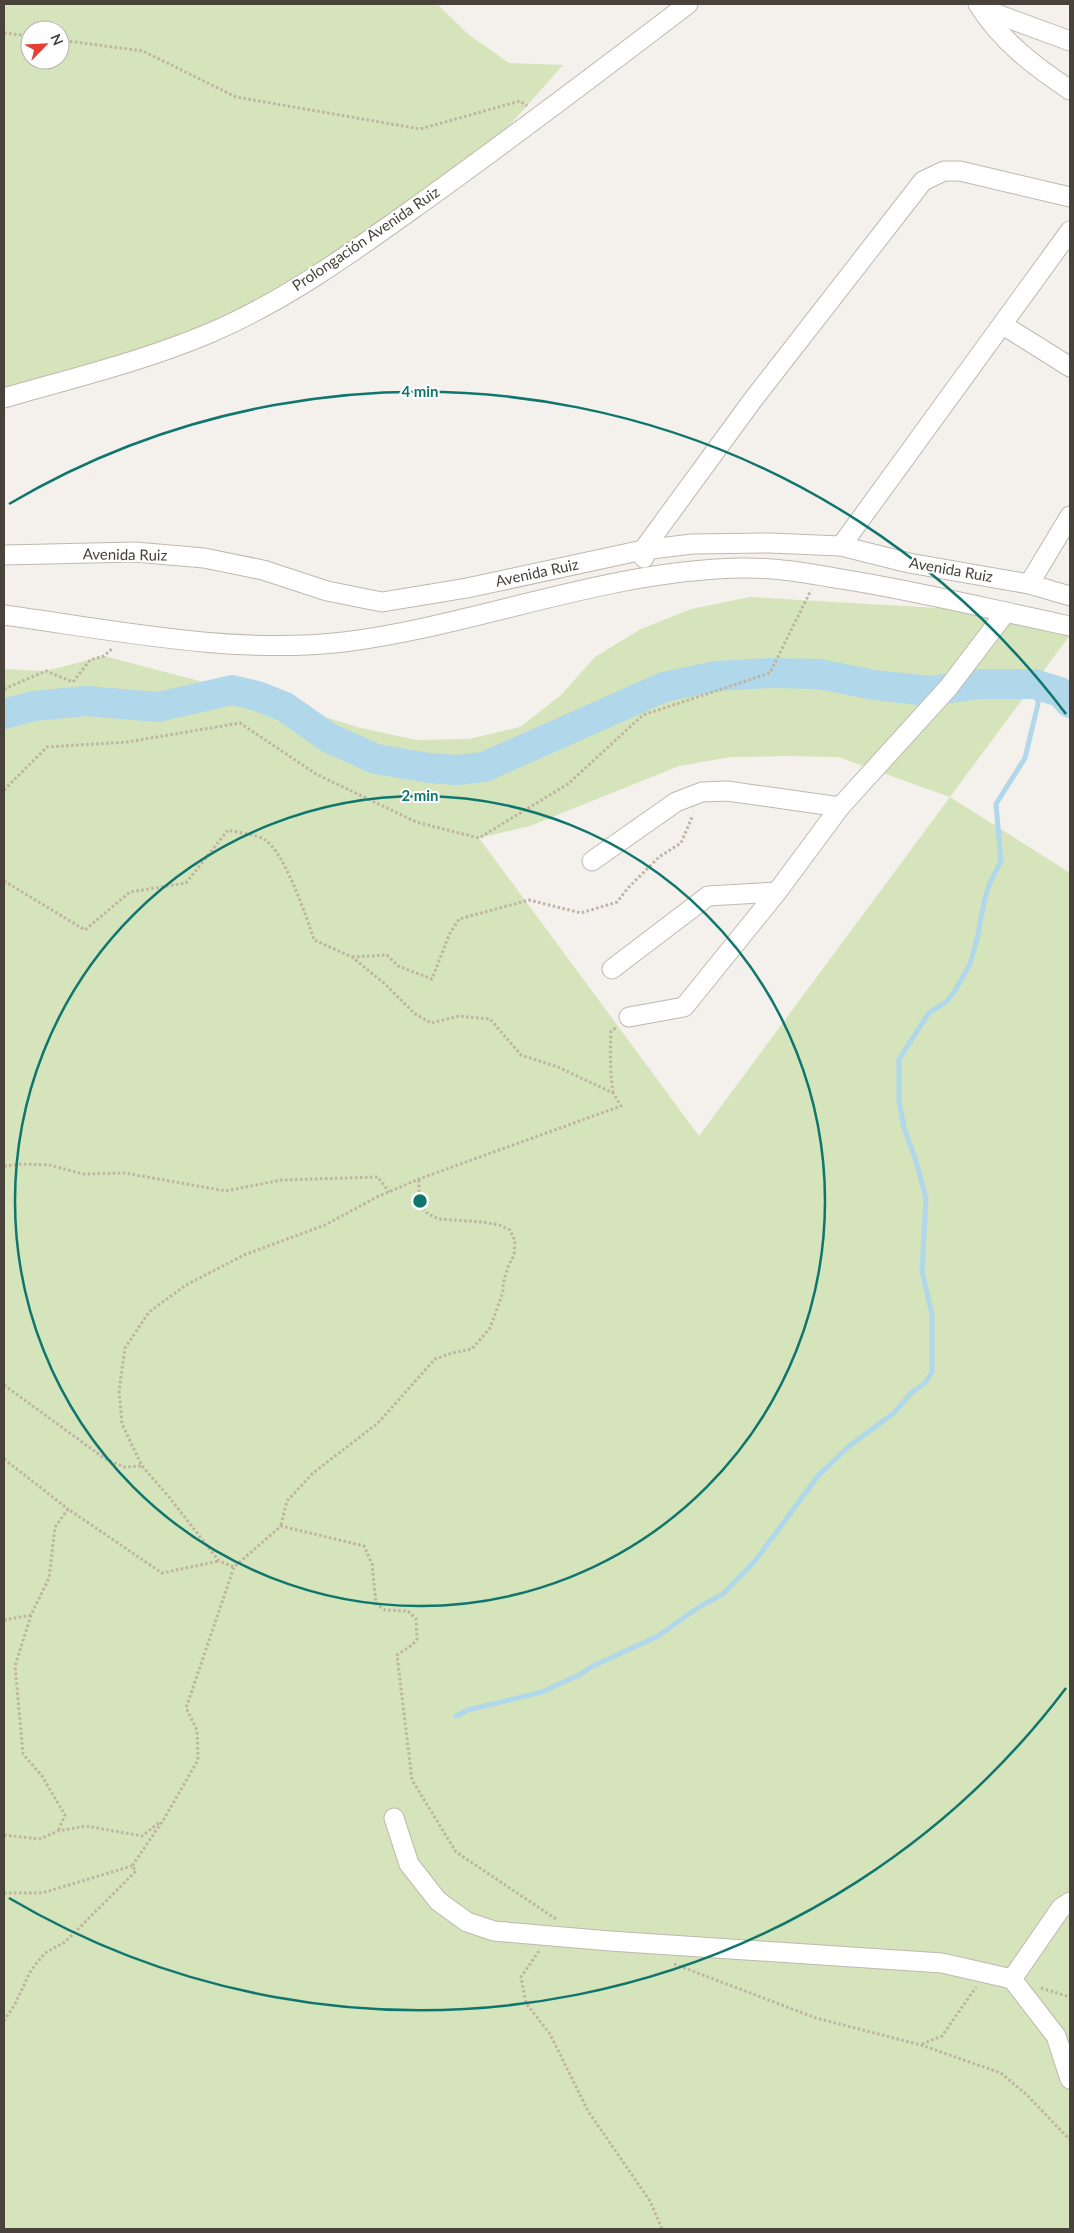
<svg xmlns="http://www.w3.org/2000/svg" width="1074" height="2233" font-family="Lato,sans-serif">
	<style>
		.green { fill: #d5e4ba; fill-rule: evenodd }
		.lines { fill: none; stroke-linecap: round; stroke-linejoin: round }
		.stream { stroke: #b0d7ea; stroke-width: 5 }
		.river { stroke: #b0d7ea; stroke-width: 30 }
		.minor-casing { stroke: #bfb8b0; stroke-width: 21 }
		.path { stroke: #bfb3a2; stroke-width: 3; stroke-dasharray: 2.5 2.5; stroke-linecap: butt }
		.minor { stroke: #fff; stroke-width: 19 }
		.ring { fill: none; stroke: #0f766e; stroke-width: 2.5 }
		.labels { text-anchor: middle; stroke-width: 4; stroke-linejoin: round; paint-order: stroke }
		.street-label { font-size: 15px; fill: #48423a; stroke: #fff }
		.centre { fill: #0f766e; stroke: #fff; stroke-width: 2.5 }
		.ring-label { font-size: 15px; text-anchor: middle; font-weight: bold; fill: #0f766e; stroke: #fff; stroke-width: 4; stroke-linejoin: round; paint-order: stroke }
	</style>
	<rect width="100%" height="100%" fill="#f4f1ec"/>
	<g class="green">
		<path d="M 4,4 L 437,4 L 468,34 L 509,63 L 563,65 L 453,189 L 213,329 L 4,395 ZM 30,30 L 60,30 L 60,60 L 30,60 Z"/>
		<path d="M 750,597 L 1006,612 L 1070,635 L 950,797 L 1070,873 L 1070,2229 L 4,2229 L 4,669 L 46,671 L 104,656 L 257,696 L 361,728 L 416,740 L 469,739 L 520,727 L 561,695 L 595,657 L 641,629 L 691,609 ZM 784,756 L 838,757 L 950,797 L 699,1136 L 479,838 L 530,826 L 679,766 L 731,757 Z"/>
	</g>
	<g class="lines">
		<path class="stream" d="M 456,1716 L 468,1710 L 542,1692 L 581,1674 L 591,1667 L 658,1636 L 699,1607 L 723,1594 L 755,1561 L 818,1476 L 848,1447 L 894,1413 L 912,1392 L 925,1383 L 932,1372 L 932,1315 L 922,1271 L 926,1198 L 915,1158 L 904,1128 L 899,1101 L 899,1059 L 929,1013 L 947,1001 L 956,989 L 970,964 L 977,939 L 985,898 L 989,885 L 1001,861 L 996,804 L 1025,758 L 1038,704 L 1037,690 L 1034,684"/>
		<path class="river" d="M 4,714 L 34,706 L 86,701 L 158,707 L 232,690 L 257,696 L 285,707 L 329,738 L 376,759 L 429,768 L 456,770 L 484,767 L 664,687 L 716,676 L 770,673 L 819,674 L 874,685 L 929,691 L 980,684 L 1034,684 L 1060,692 L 1070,703"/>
		<g class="minor-casing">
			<g id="minor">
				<path d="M 978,4 C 1001,41 1034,66 1070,90"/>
				<path d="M 983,9 L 1070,41"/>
				<path d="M 1003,325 L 1070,367"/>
				<path d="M 4,398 C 73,378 144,361 210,333 C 290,299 361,246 431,196 C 518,133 603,69 688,4"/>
				<path d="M 841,546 L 1070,231"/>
				<path d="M 4,555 L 135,552 L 204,558 L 263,570 L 327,591 L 382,602 L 467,588 L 643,550 L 692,544 L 769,543 L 841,546 L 909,563 L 1029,584 L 1070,596"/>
				<path d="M 644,558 L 643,550 L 752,401 L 923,181 L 944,171 L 960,171 L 1070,197"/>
				<path d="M 1029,584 L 1070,516"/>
				<path d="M 4,615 C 113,630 234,655 344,642 C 477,625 604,571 739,568 C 774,567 807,573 841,579 C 918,591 994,610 1070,626"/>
				<path d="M 592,861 L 676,802 L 702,792 L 727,791 L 840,807"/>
				<path d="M 612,969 L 708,896 L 777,892"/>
				<path d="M 629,1017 L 684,1007 L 777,892 L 840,807 L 948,688 L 1006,612"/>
				<path d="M 394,1818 L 409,1864 L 438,1901 L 467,1922 L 494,1931 L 610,1941 L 942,1963 L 1012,1979"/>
				<path d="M 1070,1902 L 1061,1908 L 1012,1979 L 1056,2036 L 1070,2079"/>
			</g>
		</g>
		<g class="path">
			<path d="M 4,33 L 30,36"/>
			<path d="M 60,40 L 143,51 L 236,97 L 420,129 L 520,101 L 527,106"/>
			<path d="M 4,689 L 46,671 L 73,682 L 90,660 L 104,656 L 113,648"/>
			<path d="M 4,790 L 47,747 L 127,742 L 240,723 L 316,774 L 416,822 L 479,838 L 568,784 L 643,715 L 770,673 L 811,590"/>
			<path d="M 4,881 L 85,930 L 130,892 L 186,883 L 228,830 C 239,833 256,834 265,840 C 284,851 307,918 314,940 L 352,957 L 385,984 L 414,1013 L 431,1023 L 459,1016 L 490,1019 L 521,1055 L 558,1067 L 613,1093 L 621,1106 L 419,1179 L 377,1197 L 325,1225 L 244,1255 L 186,1285 L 149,1312 L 125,1348 L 119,1391 L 122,1424 L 142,1466 L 169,1497 L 219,1561 L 234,1567 L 281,1526 L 364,1546 L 372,1564 L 376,1604 L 385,1610 L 408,1611 L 416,1619 L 417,1639 L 412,1645 L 397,1655 L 412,1780 L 456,1852 L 556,1919"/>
			<path d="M 352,957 L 387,955 L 398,966 L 432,979 L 449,935 L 459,919 L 529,900 L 581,913 L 617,902 L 628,888 L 659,857 L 681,843 L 693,815"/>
			<path d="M 613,1093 C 610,1072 610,1053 611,1031 L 617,1027"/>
			<path d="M 4,1166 L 22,1164 L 50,1165 L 83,1174 L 125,1173 L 226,1191 L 281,1180 L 378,1177 L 389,1192"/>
			<path d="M 4,1385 L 104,1458 L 124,1467 L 142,1466"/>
			<path d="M 4,1459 L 68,1509"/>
			<path d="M 281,1525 L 287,1501 L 313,1473 L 378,1423 L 435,1359 L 452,1353 L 472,1349 L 490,1328 L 503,1292 L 503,1284 L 508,1267 L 514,1255 L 515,1241 L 510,1230 L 499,1225 L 483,1222 L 439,1219 L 428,1214 L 419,1204 L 419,1179"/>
			<path d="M 31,1615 L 15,1666 L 23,1754 L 42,1776 L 65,1815 L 58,1831"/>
			<path d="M 4,1620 L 31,1615 L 49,1578 L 55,1527 L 68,1509 L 162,1573 L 219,1561"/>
			<path d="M 4,1835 L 40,1839 L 58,1831 L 86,1826 L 142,1836 L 160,1822"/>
			<path d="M 4,1893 L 42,1893 L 132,1866"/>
			<path d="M 539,1951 L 521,1977 L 526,2003 L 550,2034 L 588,2111 L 650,2201 L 662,2229"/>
			<path d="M 674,1964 L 816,2018 L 921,2045 L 1001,2073 L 1027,2095 L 1070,2140"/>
			<path d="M 1041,1988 L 1070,1997"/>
			<path d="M 4,2021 L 15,2004 L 31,1970 L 45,1953 L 65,1942 L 136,1871 L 132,1866 L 164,1819 L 198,1760 L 197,1730 L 186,1708 L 234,1567"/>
			<path d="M 922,2044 L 942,2036 L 976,1987"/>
		</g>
		<use href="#minor" class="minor"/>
	</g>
	<g class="ring">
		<circle cx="420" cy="1201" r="405"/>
		<path d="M1066 1688A809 809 0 0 1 9 1898M9 504A809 809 0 0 1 1066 714"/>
	</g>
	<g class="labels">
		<g class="street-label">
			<text transform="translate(366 239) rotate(-34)" y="5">Prolongación Avenida Ruiz</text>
			<text transform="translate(125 555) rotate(1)" y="5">Avenida Ruiz</text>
			<text transform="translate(951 570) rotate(10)" y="5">Avenida Ruiz</text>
			<text transform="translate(537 573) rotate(-12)" y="5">Avenida Ruiz</text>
		</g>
	</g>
	<circle cx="420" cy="1201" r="8" class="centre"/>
	<g class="ring-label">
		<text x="420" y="397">4 min</text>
		<text x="420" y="801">2 min</text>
	</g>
	<rect width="1074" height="2233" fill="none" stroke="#48423a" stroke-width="10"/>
	<g transform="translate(45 45) rotate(66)"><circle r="24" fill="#ffffff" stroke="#b6b3b0"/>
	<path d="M0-4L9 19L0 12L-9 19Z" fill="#e43f34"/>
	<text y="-8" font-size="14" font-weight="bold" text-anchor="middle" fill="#48423a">N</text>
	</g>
</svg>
